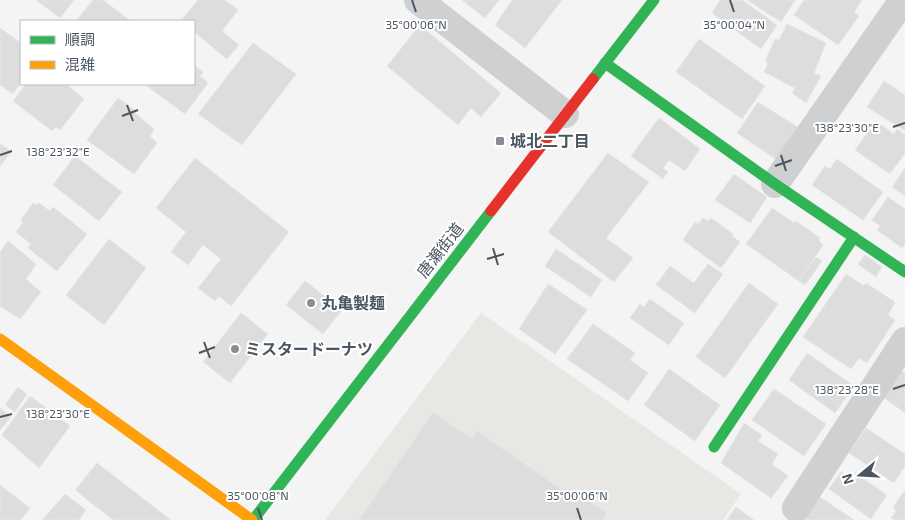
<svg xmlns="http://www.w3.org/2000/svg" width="905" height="520" font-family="'Exo 2','Noto Sans JP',sans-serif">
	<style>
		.commercial { fill: #e8e7e3 }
		.building { fill: #ddddde; stroke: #e5e6e7 }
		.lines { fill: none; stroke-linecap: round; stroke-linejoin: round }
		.street { stroke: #ced0d2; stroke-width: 28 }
		.fast { stroke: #30b455; stroke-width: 11 }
		.slow { stroke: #ff9f0a; stroke-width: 11 }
		.jam { stroke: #e5322d; stroke-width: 11 }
		.ticks { fill: none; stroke: #4a5661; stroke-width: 2 }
		.poi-dot { fill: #868d94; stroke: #fff; stroke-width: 2 }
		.labels { text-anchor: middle; stroke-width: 4; stroke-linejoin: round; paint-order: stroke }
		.poi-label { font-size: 16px; font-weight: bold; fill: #4a5661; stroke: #fff; text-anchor: start }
		.street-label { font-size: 16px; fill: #4a5661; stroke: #fff }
		.ticks-label { font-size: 12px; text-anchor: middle; fill: #4a5661; stroke: #fff; stroke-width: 4; stroke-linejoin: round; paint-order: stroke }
	</style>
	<rect width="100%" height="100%" fill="#f4f4f4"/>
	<path class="commercial" d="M 481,313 L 741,494 L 723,520 L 325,520 Z"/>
	<g class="building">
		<path d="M 36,0 L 74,0 L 60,18 Z"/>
		<path d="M 93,0 L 103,0 L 131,21 L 76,21 Z"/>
		<path d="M 198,0 L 225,0 L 238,10 L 222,31 L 239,45 L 227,59 L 194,32 L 194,21 L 181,21 Z"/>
		<path d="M 462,0 L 499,0 L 485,18 Z"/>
		<path d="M 512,0 L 562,0 L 525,48 L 495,25 Z"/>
		<path d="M 720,0 L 742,0 L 777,25 L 761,49 L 712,13 Z"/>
		<path d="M 747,0 L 795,0 L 781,22 Z"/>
		<path d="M 804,0 L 862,0 L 854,12 L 859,16 L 838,45 L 794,15 Z"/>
		<path d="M 787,24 L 826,43 L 814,73 L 821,76 L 806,103 L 792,93 L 795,88 L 764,72 L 768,63 L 765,62 L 775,39 L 779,40 Z"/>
		<path d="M 420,25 L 501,93 L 481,117 L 471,108 L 458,125 L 387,66 Z"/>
		<path d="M 0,28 L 21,43 L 21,82 L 13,94 L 0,85 Z"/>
		<path d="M 699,39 L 765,86 L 742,119 L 676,72 Z"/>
		<path d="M 253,43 L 296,74 L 242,145 L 198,114 Z"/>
		<path d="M 194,65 L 203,72 L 200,76 L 208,83 L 185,114 L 147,86 L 148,84 L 194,84 Z"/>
		<path d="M 884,81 L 905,95 L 905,131 L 867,107 Z"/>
		<path d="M 26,84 L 66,84 L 84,99 L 60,130 L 56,127 L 52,131 L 13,101 Z"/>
		<path d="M 118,98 L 136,111 L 135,113 L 154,129 L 150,136 L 157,143 L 134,174 L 87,140 Z"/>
		<path d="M 758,102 L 804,131 L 783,164 L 737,133 Z"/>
		<path d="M 659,118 L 700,149 L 685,171 L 669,160 L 663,168 L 668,172 L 663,179 L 631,156 Z"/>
		<path d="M 876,121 L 894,134 L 897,129 L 905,135 L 905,153 L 890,174 L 855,150 Z"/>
		<path d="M 0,143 L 11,152 L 0,166 Z"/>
		<path d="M 608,153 L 649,182 L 606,238 L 633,258 L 614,282 L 548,232 Z"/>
		<path d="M 75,156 L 122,192 L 99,221 L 53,185 Z"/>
		<path d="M 195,158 L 289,232 L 231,306 L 219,296 L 215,301 L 198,288 L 221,259 L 203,245 L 188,265 L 171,252 L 186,232 L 156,208 Z"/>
		<path d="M 837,159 L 883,192 L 863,220 L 812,185 L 825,166 L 830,169 Z"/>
		<path d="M 905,168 L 905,196 L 892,187 Z"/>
		<path d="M 734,174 L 767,197 L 750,223 L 715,200 Z"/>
		<path d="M 888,197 L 905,209 L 905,244 L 902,248 L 877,230 L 880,226 L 872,220 Z"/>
		<path d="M 33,203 L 36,205 L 39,203 L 50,211 L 53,207 L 87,234 L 57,271 L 28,248 L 31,244 L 16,232 L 23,223 L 21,220 Z"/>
		<path d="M 772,208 L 794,223 L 796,221 L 820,238 L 819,241 L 823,245 L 799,281 L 746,244 Z"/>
		<path d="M 703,218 L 708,221 L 711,218 L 733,234 L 732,236 L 740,242 L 721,268 L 683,240 L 695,222 L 698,224 Z"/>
		<path d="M 109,239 L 146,268 L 104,325 L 66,295 Z"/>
		<path d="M 8,241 L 36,264 L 26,279 L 41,292 L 20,319 L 0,306 L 0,252 Z"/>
		<path d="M 556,249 L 602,280 L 591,297 L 545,266 Z"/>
		<path d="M 865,255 L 882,267 L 876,277 L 858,264 Z"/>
		<path d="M 816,257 L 822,261 L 805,285 L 799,281 Z"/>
		<path d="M 708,264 L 723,274 L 695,313 L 656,285 L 670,266 L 694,283 Z"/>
		<path d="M 846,274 L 864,286 L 866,283 L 895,302 L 888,315 L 895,320 L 867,363 L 859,358 L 851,369 L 803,337 Z"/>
		<path d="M 305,281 L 342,310 L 323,334 L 286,305 Z"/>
		<path d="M 749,283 L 778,304 L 725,378 L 696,357 Z"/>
		<path d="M 548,284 L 587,310 L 555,354 L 519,329 Z"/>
		<path d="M 650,299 L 684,323 L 669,345 L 630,318 L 640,304 L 644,307 Z"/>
		<path d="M 241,313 L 268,334 L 230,383 L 203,362 Z"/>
		<path d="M 593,324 L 635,353 L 630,360 L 648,373 L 628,401 L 567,359 Z"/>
		<path d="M 807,353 L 854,386 L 835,413 L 789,380 Z"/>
		<path d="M 897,368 L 905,373 L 905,413 L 880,395 Z"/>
		<path d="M 669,369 L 720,405 L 695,441 L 644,405 Z"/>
		<path d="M 18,387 L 27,394 L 15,412 L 5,405 Z"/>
		<path d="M 774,389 L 826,424 L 804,456 L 752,420 Z"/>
		<path d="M 30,396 L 70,426 L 39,468 L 2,435 Z"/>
		<path d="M 0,408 L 11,417 L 0,430 Z"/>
		<path d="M 433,412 L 472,439 L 477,431 L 577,500 L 580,495 L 607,513 L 603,520 L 359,520 Z"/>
		<path d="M 744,423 L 762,435 L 758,441 L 778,454 L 772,464 L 788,476 L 771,498 L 721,463 Z"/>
		<path d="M 866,428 L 905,454 L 905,466 L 894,483 L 849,453 Z"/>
		<path d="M 97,463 L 171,520 L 113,520 L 75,490 Z"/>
		<path d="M 841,472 L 851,479 L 855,473 L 887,495 L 871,519 L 829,489 Z"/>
		<path d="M 0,485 L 30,508 L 21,520 L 0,520 Z"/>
		<path d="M 905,490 L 905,520 L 895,520 L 891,518 L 896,511 L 893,507 Z"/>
		<path d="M 65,494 L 86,510 L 79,520 L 42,520 Z"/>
		<path d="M 820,497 L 854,520 L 804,520 L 798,516 Z"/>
		<path d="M 736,507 L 754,520 L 727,520 Z"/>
	</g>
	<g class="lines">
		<g class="street">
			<path d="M 418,0 L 565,114"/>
			<path d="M 775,184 L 903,0"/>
			<path d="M 796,508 L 905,341"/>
		</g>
		<g class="fast">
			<path d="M 605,63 L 775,184 L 905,272"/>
			<path d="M 593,79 L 654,0"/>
			<path d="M 714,447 L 854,237"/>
			<path d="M 253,520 L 491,211"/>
		</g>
		<path class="slow" d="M 0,339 L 252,520"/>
		<path class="jam" d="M 491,211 L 593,79"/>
	</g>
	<path class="ticks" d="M 412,0 L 416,12M 730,0 L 734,12M 127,105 L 133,121M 122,116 L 138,110M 893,127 L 905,123M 0,155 L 12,151M 781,155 L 786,171M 775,166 L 792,160M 493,248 L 498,265M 487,259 L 504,254M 204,342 L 210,358M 199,353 L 215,347M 893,389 L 905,385M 0,417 L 12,414M 258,508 L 262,520M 577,508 L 581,520"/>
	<g class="poi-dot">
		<rect x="495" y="136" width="10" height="10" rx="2.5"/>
		<circle cx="311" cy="303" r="5"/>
		<circle cx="235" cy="349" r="5"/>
	</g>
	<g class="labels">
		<g class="poi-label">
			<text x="510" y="147">城北二丁目</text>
			<text x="321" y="309">丸亀製麺</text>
			<text x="245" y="355">ミスタードーナツ</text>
		</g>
		<g class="street-label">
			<text transform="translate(440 250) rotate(-52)" y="6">唐瀬街道</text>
		</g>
	</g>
	<g class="ticks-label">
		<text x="416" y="29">35°00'06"N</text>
		<text x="734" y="29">35°00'04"N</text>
		<text x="847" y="132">138°23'30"E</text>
		<text x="58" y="156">138°23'32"E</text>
		<text x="847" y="394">138°23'28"E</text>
		<text x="58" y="418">138°23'30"E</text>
		<text x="258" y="500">35°00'08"N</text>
		<text x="577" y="500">35°00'06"N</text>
	</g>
	<rect x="20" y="20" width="175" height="65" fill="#ffffff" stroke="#b7bbc0"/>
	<rect x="30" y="36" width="25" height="8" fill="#30b455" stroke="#b7bbc0"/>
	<text x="65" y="45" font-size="15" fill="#4a5661">順調</text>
	<rect x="30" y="61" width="25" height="8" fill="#ff9f0a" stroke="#b7bbc0"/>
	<text x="65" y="70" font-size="15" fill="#4a5661">混雑</text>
	<g transform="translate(860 475) rotate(252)" stroke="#ffffff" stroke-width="4" paint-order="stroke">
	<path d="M0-4L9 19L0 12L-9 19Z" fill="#4a5661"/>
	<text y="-8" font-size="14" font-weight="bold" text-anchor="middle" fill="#4a5661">N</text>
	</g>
</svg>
